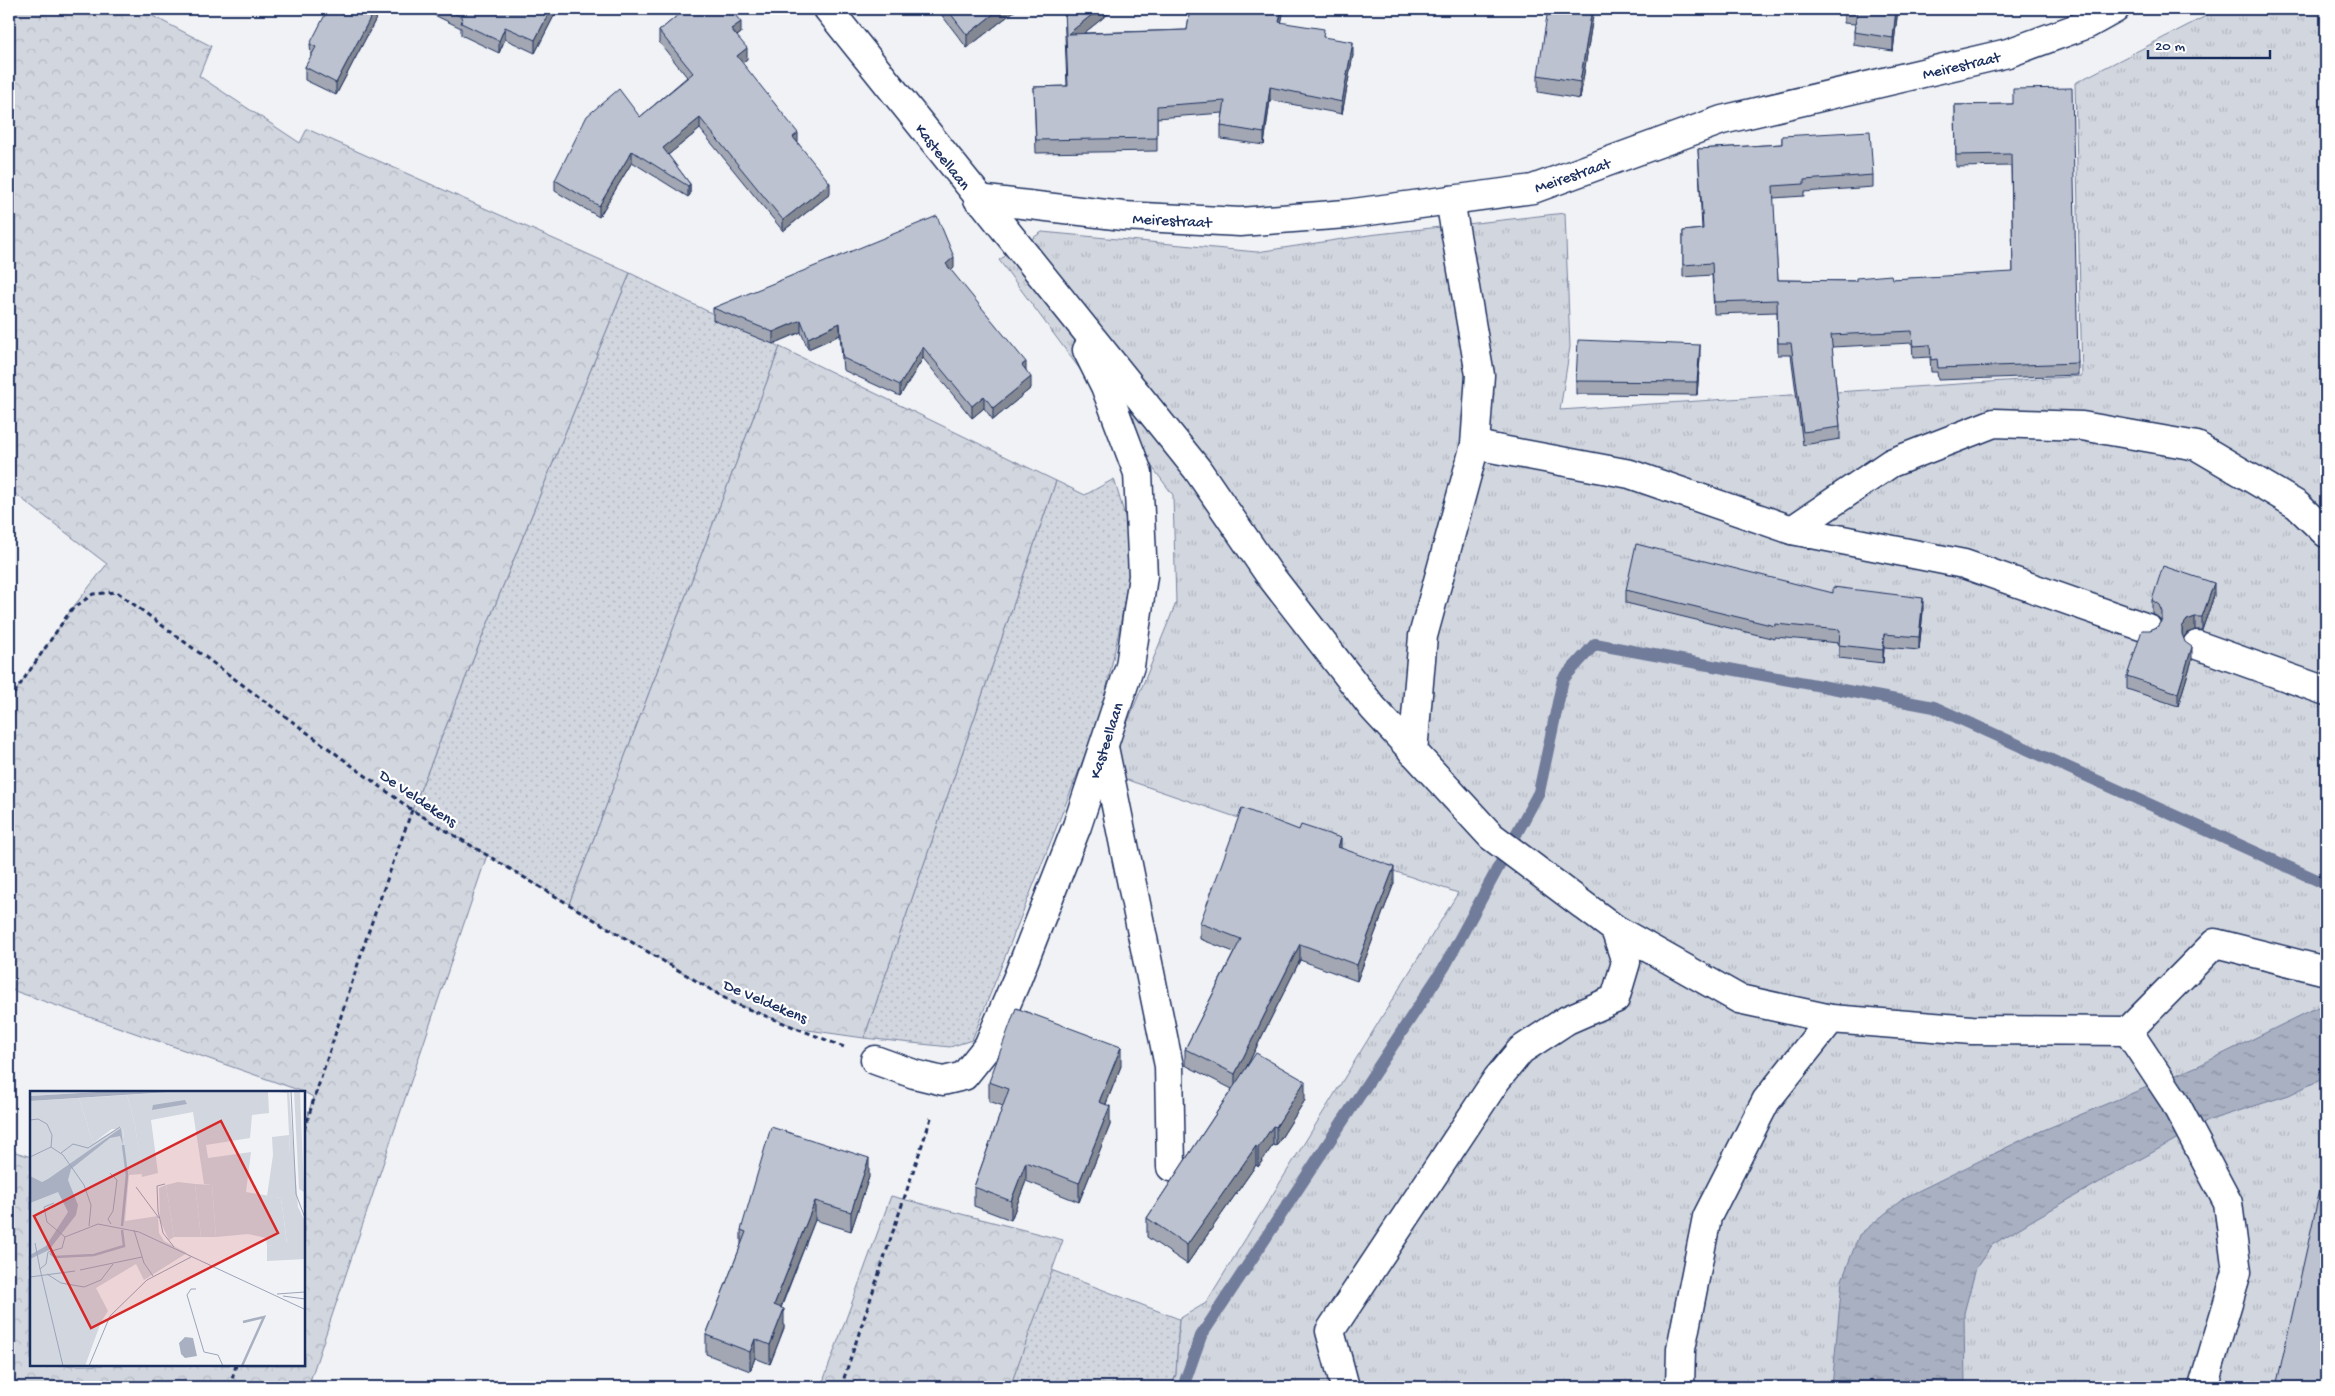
<svg xmlns="http://www.w3.org/2000/svg" width="2335" height="1396" font-family="'Gochi Hand',sans-serif">
	<style>
		.grass { fill: url(#grass-dots); stroke: #76829e }
		.forest { fill: url(#forest-crowns); stroke: #76829e }
		.park { fill: url(#park-tufts); stroke: #76829e }
		.water { fill: url(#water-ripples); stroke: #707c9a }
		.lines { fill: none; stroke-linecap: round; stroke-linejoin: round }
		.stream { stroke: #707c9a; stroke-width: 12 }
		.minor-casing { stroke: #1b2f5e; stroke-width: 31 }
		.path { stroke: #1b2f5e; stroke-width: 3; stroke-dasharray: 5 4; stroke-linecap: butt }
		.minor { stroke: #fff; stroke-width: 28 }
		.wall { fill: #a2a7b3; stroke: #1b2f5e }
		.shaded-wall { fill: #848892; stroke: #1b2f5e }
		.building { fill: #bcc2d0; stroke: #1b2f5e }
		.labels { text-anchor: middle; stroke-width: 4.5; stroke-linejoin: round; paint-order: stroke }
		.street-label { font-size: 16px; fill: #1b2f5e; stroke: #fff }
		.inset-river { fill: none; stroke: #a8b0c2; stroke-width: 2.5 }
		.inset-road { fill: none; stroke: #9ba4b9; stroke-width: 1 }
		.view { fill: #d62828; fill-opacity: 0.15; stroke: #d62828; stroke-width: 2.5 }
		.inset-edge { fill: none; stroke: #1b2f5e; stroke-width: 2.5 }
	</style>
	<defs>
		<pattern id="grass-dots" width="8" height="8" patternUnits="userSpaceOnUse" patternTransform="scale(1.25)"><rect width="8" height="8" fill="#d2d6df"/><path d="M2 2h.1M6 6h.1" fill="none" stroke="#b4b8c2" stroke-width="1.8" stroke-linecap="round"/></pattern>
		<pattern id="forest-crowns" width="20" height="18" patternUnits="userSpaceOnUse" patternTransform="scale(1.25)"><rect width="20" height="18" fill="#d2d6df"/><path d="M2 6a3 3 0 1 1 6 0M12 15a3 3 0 1 1 6 0" fill="none" stroke="#b4b8c2"/></pattern>
		<pattern id="park-tufts" width="24" height="20" patternUnits="userSpaceOnUse" patternTransform="scale(1.25)"><rect width="24" height="20" fill="#d2d6df"/><path d="M3 7l-1-3M5 7V3M7 7l1-3M15 17l-1-3M17 17v-4M19 17l1-3" fill="none" stroke="#b4b8c2"/></pattern>
		<pattern id="water-ripples" width="26" height="14" patternUnits="userSpaceOnUse" patternTransform="scale(1.25)"><rect width="26" height="14" fill="#a8b0c2"/><path d="M2 4q2-2 4 0t4 0M15 11q2-2 4 0t4 0" fill="none" stroke="#8890a1"/></pattern>
	</defs>
	<rect width="100%" height="100%" fill="#f1f2f5"/>
	<filter id="ink" filterUnits="userSpaceOnUse"><feTurbulence type="fractalNoise" baseFrequency=".02" numOctaves="2"/><feDisplacementMap in="SourceGraphic" scale="10" xChannelSelector="R" yChannelSelector="G"/><feConvolveMatrix kernelMatrix="1 2 1 2 8 2 1 2 1" color-interpolation-filters="sRGB"/></filter>
	<g filter="url(#ink)">
		<g class="grass">
			<path d="M 630,273 L 780,347 L 569,904 L 412,810 Z"/>
			<path d="M 1114,479 L 1130,533 L 1130,568 L 1121,621 L 1101,715 L 972,1040 L 950,1047 L 864,1038 L 1056,481 L 1085,495 Z"/>
			<path d="M 1051,1270 L 1179,1319 L 1176,1375 L 1171,1387 L 1010,1387 Z"/>
		</g>
		<g class="forest">
			<path d="M 9,9 L 139,9 L 211,46 L 199,76 L 300,143 L 307,129 L 630,273 L 412,810 L 487,855 L 308,1387 L 9,1387 L 9,1150 L 31,1157 L 31,1365 L 304,1365 L 304,1130 L 313,1097 L 304,1092 L 9,989 L 9,701 L 71,610 L 107,564 L 9,489 Z"/>
			<path d="M 780,347 L 1056,481 L 864,1038 L 801,1029 L 733,1003 L 569,904 Z"/>
			<path d="M 891,1196 L 1063,1240 L 1010,1387 L 821,1387 Z"/>
		</g>
		<path class="park" d="M 2212,9 L 2326,9 L 2326,1387 L 1171,1387 L 1176,1375 L 1179,1319 L 1206,1303 L 1458,893 L 1107,773 L 1176,603 L 1173,495 L 999,260 L 1042,232 L 1257,252 L 1369,235 L 1565,213 L 1570,347 L 1560,410 L 2082,376 L 2075,83 L 2204,17 Z"/>
		<path class="water" d="M 2326,1003 L 2326,1077 L 2289,1095 L 2210,1120 L 2036,1218 L 1992,1245 L 1976,1268 L 1964,1313 L 1965,1387 L 1832,1387 L 1842,1280 L 1859,1235 L 1904,1198 L 2034,1134 L 2200,1065 Z"/>
		<g class="lines">
			<path class="stream" d="M 1183,1387 L 1201,1336 L 1445,966 L 1539,792 L 1563,679 L 1595,644 L 1934,707 L 2326,884"/>
			<g class="minor-casing">
				<g id="minor">
					<path d="M 828,9 L 1197,469 L 1269,574 L 1373,708 L 1491,836 L 1615,929 L 1739,999 L 1831,1019 L 1972,1030 L 2128,1031 L 2215,943 L 2326,971"/>
					<path d="M 978,199 L 1123,216 L 1240,222 L 1346,214 L 1533,189 L 1722,120 L 2008,53 L 2088,24 L 2115,9"/>
					<path d="M 1475,445 L 1630,474 L 1792,530 L 1964,564 L 2147,628"/>
					<path d="M 1792,530 L 1891,463 L 1994,423 L 2082,426 L 2197,446 L 2297,505 L 2326,533"/>
					<path d="M 2197,645 L 2326,691"/>
					<path d="M 1104,747 L 1169,1066 L 1171,1167"/>
					<path d="M 1413,752 L 1423,636 L 1475,445 L 1480,375 L 1450,200"/>
					<path d="M 2128,1031 L 2173,1099 L 2228,1203 L 2237,1272 L 2203,1387"/>
					<path d="M 875,1060 L 914,1074 L 943,1081 L 964,1076 L 988,1046 L 1017,979 L 1077,826 L 1130,666 L 1143,576 L 1138,473 L 1105,386 L 1087,350"/>
					<path d="M 1345,1387 L 1330,1331 L 1497,1079 L 1521,1050 L 1567,1020 L 1615,999 L 1626,962 L 1615,929"/>
					<path d="M 1680,1387 L 1681,1349 L 1707,1217 L 1766,1101 L 1831,1019"/>
				</g>
			</g>
			<g class="path">
				<path d="M 9,701 L 71,610 L 93,594 L 117,592 L 412,810 L 733,1003 L 844,1047"/>
				<path d="M 304,1130 L 369,930 L 412,810"/>
				<path d="M 230,1387 L 236,1365"/>
				<path d="M 841,1387 L 932,1115"/>
			</g>
			<use href="#minor" class="minor"/>
		</g>
		<g class="wall">
			<path d="M 381,9 L 336,95 L 305,80 L 305,67 L 311,57 L 310,44 Z"/>
			<path d="M 422,9 L 557,9 L 557,10 L 535,53 L 505,39 L 499,53 L 461,35 L 461,28 Z"/>
			<path d="M 569,9 L 580,9 L 578,13 Z"/>
			<path d="M 679,9 L 730,9 L 741,33 L 737,36 L 747,59 L 742,63 L 798,143 L 830,194 L 783,231 L 700,129 L 668,155 L 690,184 L 690,195 L 688,197 L 632,162 L 599,217 L 555,191 L 555,180 L 640,117 L 687,77 L 659,42 L 659,31 L 682,12 Z"/>
			<path d="M 937,9 L 1017,9 L 967,48 Z"/>
			<path d="M 1064,9 L 1114,9 L 1084,33 L 1187,30 L 1190,9 L 1284,9 L 1281,23 L 1324,38 L 1353,55 L 1342,114 L 1270,100 L 1264,145 L 1221,139 L 1221,126 L 1223,113 L 1157,118 L 1157,151 L 1036,153 L 1034,87 L 1067,86 Z"/>
			<path d="M 1594,9 L 1580,99 L 1538,92 L 1538,75 Z"/>
			<path d="M 1844,9 L 1898,9 L 1893,51 L 1854,45 L 1854,32 L 1855,24 L 1844,23 Z"/>
			<path d="M 2013,104 L 2078,363 L 2078,375 L 1938,380 L 1937,372 L 1931,372 L 1930,357 L 1913,358 L 1912,343 L 1832,347 L 1840,427 L 1840,439 L 1803,445 L 1791,355 L 1778,355 L 1777,312 L 1714,314 L 1712,275 L 1683,277 L 1683,231 L 1702,229 L 1698,149 L 1782,144 L 1782,136 L 1873,175 L 1873,187 L 1804,192 L 1804,196 L 1773,198 L 1778,280 L 1856,281 L 2013,273 L 2011,166 L 1956,167 L 1955,105 Z"/>
			<path d="M 954,268 L 951,271 L 1026,371 L 1031,388 L 993,420 L 984,408 L 972,418 L 923,358 L 900,396 L 843,370 L 840,335 L 808,349 L 801,332 L 773,344 L 713,320 L 713,308 Z"/>
			<path d="M 1700,358 L 1697,395 L 1576,394 L 1576,381 Z"/>
			<path d="M 1626,590 L 1833,593 L 1923,611 L 1919,650 L 1884,647 L 1883,663 L 1839,658 L 1839,643 L 1775,637 L 1775,639 L 1626,603 Z"/>
			<path d="M 2214,596 L 2202,630 L 2195,630 L 2187,633 L 2183,638 L 2192,660 L 2178,706 L 2127,689 L 2127,676 L 2150,630 L 2157,627 L 2161,621 L 2159,618 L 2152,613 L 2152,600 Z"/>
			<path d="M 1341,848 L 1394,883 L 1357,981 L 1300,960 L 1247,1066 L 1305,1100 L 1276,1146 L 1273,1145 L 1258,1167 L 1256,1165 L 1187,1264 L 1147,1237 L 1147,1218 L 1232,1089 L 1185,1065 L 1185,1049 L 1234,952 L 1200,939 L 1200,923 Z"/>
			<path d="M 1121,1066 L 1106,1104 L 1110,1125 L 1079,1202 L 1026,1181 L 1011,1220 L 974,1206 L 974,1187 L 1003,1106 L 989,1101 L 989,1082 Z"/>
			<path d="M 869,1177 L 851,1231 L 815,1220 L 781,1308 L 784,1328 L 770,1364 L 755,1358 L 750,1371 L 706,1354 L 706,1335 L 741,1245 L 741,1230 Z"/>
		</g>
		<g class="shaded-wall">
			<path d="M 375,9 L 381,9 L 336,95 L 336,83 Z"/>
			<path d="M 551,9 L 557,9 L 557,10 L 535,53 L 535,40 Z"/>
			<path d="M 1000,9 L 1017,9 L 967,48 L 967,35 Z"/>
			<path d="M 1099,9 L 1114,9 L 1068,46 L 1068,34 Z"/>
			<path d="M 1282,9 L 1284,9 L 1279,35 L 1279,22 Z"/>
			<path d="M 1592,9 L 1594,9 L 1580,99 L 1580,82 Z"/>
			<path d="M 1896,9 L 1898,9 L 1893,51 L 1893,38 Z"/>
			<path d="M 741,22 L 741,33 L 731,40 L 731,29 Z"/>
			<path d="M 505,27 L 505,39 L 499,53 L 499,41 Z"/>
			<path d="M 1353,42 L 1353,55 L 1342,114 L 1342,102 Z"/>
			<path d="M 747,48 L 747,59 L 737,67 L 737,56 Z"/>
			<path d="M 1270,87 L 1270,100 L 1264,145 L 1264,133 Z"/>
			<path d="M 700,118 L 700,129 L 663,159 L 663,148 Z"/>
			<path d="M 798,133 L 798,144 L 793,137 Z"/>
			<path d="M 632,151 L 632,162 L 599,217 L 599,206 Z"/>
			<path d="M 830,183 L 830,194 L 783,231 L 783,220 Z"/>
			<path d="M 690,184 L 690,195 L 688,197 L 688,186 Z"/>
			<path d="M 954,257 L 954,268 L 946,276 L 946,264 Z"/>
			<path d="M 801,320 L 801,332 L 773,344 L 773,332 Z"/>
			<path d="M 840,323 L 840,335 L 808,349 L 808,338 Z"/>
			<path d="M 1700,345 L 1700,358 L 1697,395 L 1697,382 Z"/>
			<path d="M 923,347 L 923,358 L 900,396 L 900,385 Z"/>
			<path d="M 1026,362 L 1026,374 L 1022,365 Z"/>
			<path d="M 1031,377 L 1031,388 L 993,420 L 993,408 Z"/>
			<path d="M 984,396 L 984,408 L 972,418 L 972,406 Z"/>
			<path d="M 2214,583 L 2214,596 L 2202,630 L 2202,617 Z"/>
			<path d="M 1923,598 L 1923,611 L 1919,650 L 1919,637 Z"/>
			<path d="M 2195,617 L 2195,630 L 2187,633 L 2182,640 L 2182,647 L 2182,627 L 2187,620 Z"/>
			<path d="M 1884,634 L 1884,647 L 1883,663 L 1883,650 Z"/>
			<path d="M 2192,647 L 2192,660 L 2178,706 L 2178,693 Z"/>
			<path d="M 1341,838 L 1341,853 L 1338,847 Z"/>
			<path d="M 1394,867 L 1394,883 L 1357,981 L 1357,965 Z"/>
			<path d="M 1300,944 L 1300,960 L 1235,1090 L 1235,1074 Z"/>
			<path d="M 1121,1047 L 1121,1066 L 1099,1121 L 1099,1102 Z"/>
			<path d="M 1305,1081 L 1305,1100 L 1276,1146 L 1276,1127 Z"/>
			<path d="M 1110,1106 L 1110,1125 L 1079,1202 L 1079,1183 Z"/>
			<path d="M 1273,1126 L 1273,1145 L 1258,1167 L 1258,1148 Z"/>
			<path d="M 1256,1146 L 1256,1165 L 1187,1264 L 1187,1245 Z"/>
			<path d="M 869,1158 L 869,1177 L 851,1231 L 851,1212 Z"/>
			<path d="M 1026,1162 L 1026,1181 L 1011,1220 L 1011,1201 Z"/>
			<path d="M 815,1201 L 815,1220 L 774,1324 L 774,1305 Z"/>
			<path d="M 784,1309 L 784,1328 L 770,1364 L 770,1345 Z"/>
			<path d="M 755,1339 L 755,1358 L 750,1371 L 750,1352 Z"/>
		</g>
		<g class="building">
			<path d="M 328,9 L 375,9 L 336,83 L 305,67 L 316,47 L 310,44 Z"/>
			<path d="M 446,9 L 551,9 L 535,40 L 505,27 L 499,41 L 461,23 L 463,18 Z"/>
			<path d="M 685,9 L 730,9 L 741,22 L 731,29 L 747,48 L 737,56 L 798,133 L 793,137 L 830,183 L 783,220 L 700,118 L 663,148 L 690,184 L 688,186 L 632,151 L 599,206 L 555,180 L 587,116 L 619,89 L 640,117 L 693,73 L 659,31 Z"/>
			<path d="M 947,9 L 1000,9 L 967,35 Z"/>
			<path d="M 1065,9 L 1099,9 L 1068,34 L 1187,30 L 1190,9 L 1282,9 L 1279,22 L 1324,29 L 1323,37 L 1353,42 L 1342,102 L 1270,87 L 1264,133 L 1221,126 L 1225,101 L 1157,106 L 1157,138 L 1036,140 L 1034,87 L 1068,86 Z"/>
			<path d="M 1548,9 L 1592,9 L 1580,82 L 1538,75 Z"/>
			<path d="M 1844,9 L 1896,9 L 1893,38 L 1854,32 L 1857,12 L 1844,10 Z"/>
			<path d="M 2072,88 L 2078,363 L 1938,368 L 1937,359 L 1931,360 L 1930,345 L 1913,346 L 1912,331 L 1831,335 L 1840,427 L 1803,432 L 1791,343 L 1778,343 L 1777,300 L 1714,302 L 1712,263 L 1683,265 L 1683,231 L 1703,229 L 1698,149 L 1782,144 L 1782,136 L 1870,131 L 1873,175 L 1804,180 L 1804,184 L 1773,186 L 1778,280 L 1856,281 L 1856,278 L 1891,275 L 1892,279 L 2013,272 L 2011,154 L 1956,155 L 1955,105 L 2013,104 L 2013,89 Z"/>
			<path d="M 937,216 L 954,257 L 946,264 L 1026,362 L 1022,365 L 1031,377 L 993,408 L 984,396 L 972,406 L 923,347 L 900,385 L 843,358 L 840,323 L 808,338 L 801,320 L 773,332 L 713,308 Z"/>
			<path d="M 1578,340 L 1700,345 L 1697,382 L 1576,381 Z"/>
			<path d="M 1636,544 L 1833,593 L 1833,587 L 1923,598 L 1919,637 L 1884,634 L 1883,650 L 1839,645 L 1840,630 L 1775,624 L 1775,626 L 1626,590 Z"/>
			<path d="M 2163,566 L 2214,583 L 2202,617 L 2195,617 L 2187,620 L 2182,627 L 2182,634 L 2185,642 L 2192,647 L 2178,693 L 2127,676 L 2142,630 L 2150,630 L 2157,627 L 2162,620 L 2162,612 L 2159,605 L 2152,600 Z"/>
			<path d="M 1242,808 L 1299,830 L 1301,825 L 1341,838 L 1338,847 L 1394,867 L 1357,965 L 1300,944 L 1235,1074 L 1185,1049 L 1241,939 L 1200,923 Z"/>
			<path d="M 1016,1008 L 1121,1047 L 1099,1102 L 1110,1106 L 1079,1183 L 1026,1162 L 1011,1201 L 974,1187 L 1009,1089 L 989,1082 Z"/>
			<path d="M 1256,1053 L 1305,1081 L 1276,1127 L 1273,1126 L 1258,1148 L 1256,1146 L 1187,1245 L 1147,1218 Z"/>
			<path d="M 771,1127 L 869,1158 L 851,1212 L 815,1201 L 774,1305 L 784,1309 L 770,1345 L 755,1339 L 750,1352 L 706,1335 L 746,1232 L 741,1230 Z"/>
			<path d="M 2326,1163 L 2326,1387 L 2276,1387 Z"/>
		</g>
	</g>
	<g class="labels">
		<g class="street-label">
			<text transform="translate(1961 64) rotate(-13)" y="6">Meirestraat</text>
			<text transform="translate(944 156) rotate(52)" y="6">Kasteellaan</text>
			<text transform="translate(1572 174) rotate(-19)" y="6">Meirestraat</text>
			<text transform="translate(1172 219) rotate(3)" y="6">Meirestraat</text>
			<text transform="translate(1105 740) rotate(-72)" y="6">Kasteellaan</text>
			<text transform="translate(419 797) rotate(34)" y="6">De Veldekens</text>
			<text transform="translate(766 1000) rotate(23)" y="6">De Veldekens</text>
		</g>
	</g>
	<g transform="translate(30 1091)">
		<rect width="275" height="275" fill="#f1f2f5"/>
		<path d="M 0,0 L 84,0 L 0,5 ZM 238,0 L 259,0 L 268,116 L 275,130 L 275,168 L 237,170 L 237,155 L 257,152 L 251,107 L 237,105 L 243,64 L 260,63 L 257,2 ZM 264,0 L 270,1 L 274,101 L 269,98 ZM 97,4 L 105,34 L 112,83 L 99,84 L 97,80 L 93,38 L 82,38 L 63,52 L 49,7 ZM 165,93 L 182,94 L 186,146 L 171,146 ZM 136,94 L 144,146 L 139,149 L 130,130 L 129,97 Z" fill="#d2d6df"/>
		<path d="M 156,0 L 238,0 L 239,22 L 222,24 L 220,47 L 176,54 L 178,67 L 221,61 L 216,101 L 251,107 L 257,153 L 237,155 L 236,147 L 218,143 L 186,146 L 182,94 L 174,93 L 163,21 L 121,29 L 128,82 L 112,86 L 105,34 L 97,4 ZM 259,44 L 260,64 L 243,64 L 242,46 ZM 148,91 L 165,93 L 171,146 L 144,146 L 136,94 Z" fill="#d2d6df"/>
		<path d="M 49,7 L 63,52 L 92,34 L 99,84 L 95,130 L 128,125 L 129,142 L 134,150 L 157,162 L 114,189 L 106,173 L 66,197 L 78,220 L 71,231 L 55,275 L 0,275 L 0,10 Z" fill="#d2d6df"/>
		<path d="M 84,0 L 156,0 L 0,10 L 0,5 ZM 155,9 L 157,13 L 122,19 L 123,14 ZM 91,37 L 93,54 L 90,45 L 80,47 L 41,78 L 38,89 L 48,114 L 46,124 L 19,159 L 0,168 L 0,164 L 16,155 L 38,121 L 28,101 L 0,112 L 0,85 L 12,91 L 18,88 ZM 155,246 L 163,247 L 167,265 L 155,267 L 151,263 L 149,252 Z" fill="#a8b0c2"/>
		<path class="inset-river" d="M 92,135 L 97,84 L 93,54M 20,162 L 25,166 L 64,164 L 94,155 L 92,139M 212,275 L 234,226 L 213,231"/>
		<path class="inset-road" d="M 261,0 L 266,103 L 275,127M 0,29 L 8,28 L 17,33 L 22,44 L 21,56M 21,56 L 33,64 L 54,94 L 61,114 L 59,135M 31,62 L 43,53 L 58,57 L 90,36M 0,66 L 21,56M 80,82 L 87,89 L 83,120 L 78,128 L 81,133M 135,93 L 127,95 L 128,120 L 133,142 L 144,156M 106,96 L 129,127M 24,112 L 14,116 L 17,131 L 35,146M 104,139 L 114,172 L 123,185M 5,152 L 10,178M 50,179 L 112,166M 17,183 L 31,192 L 54,196 L 71,189 L 83,173M 0,186 L 45,180M 166,198 L 161,198 L 157,204 L 174,261 L 188,264 L 193,275M 247,203 L 275,201M 253,205 L 275,208M 33,275 L 10,178 L 16,173 L 18,161 L 32,157 L 35,146 L 68,133 L 109,141 L 274,218M 59,275 L 80,225 L 117,189 L 161,166"/>
		<path class="view" d="M 191,30 L 248,142 L 61,237 L 4,125 Z"/>
		<rect width="275" height="275" class="inset-edge"/>
	</g>
	<rect width="2335" height="1396" fill="none" stroke="#fff" stroke-width="30"/>
	<rect x="15" y="15" width="2305" height="1366" fill="none" stroke="#1b2f5e" stroke-width="2" filter="url(#ink)"/>
	<path d="M2148 50v8h122v-8" fill="none" stroke="#1b2f5e" stroke-width="2.5"/>
	<text x="2155" y="50" font-size="15" fill="#1b2f5e" stroke="#ffffff" stroke-width="4" paint-order="stroke">20 m</text>
</svg>
